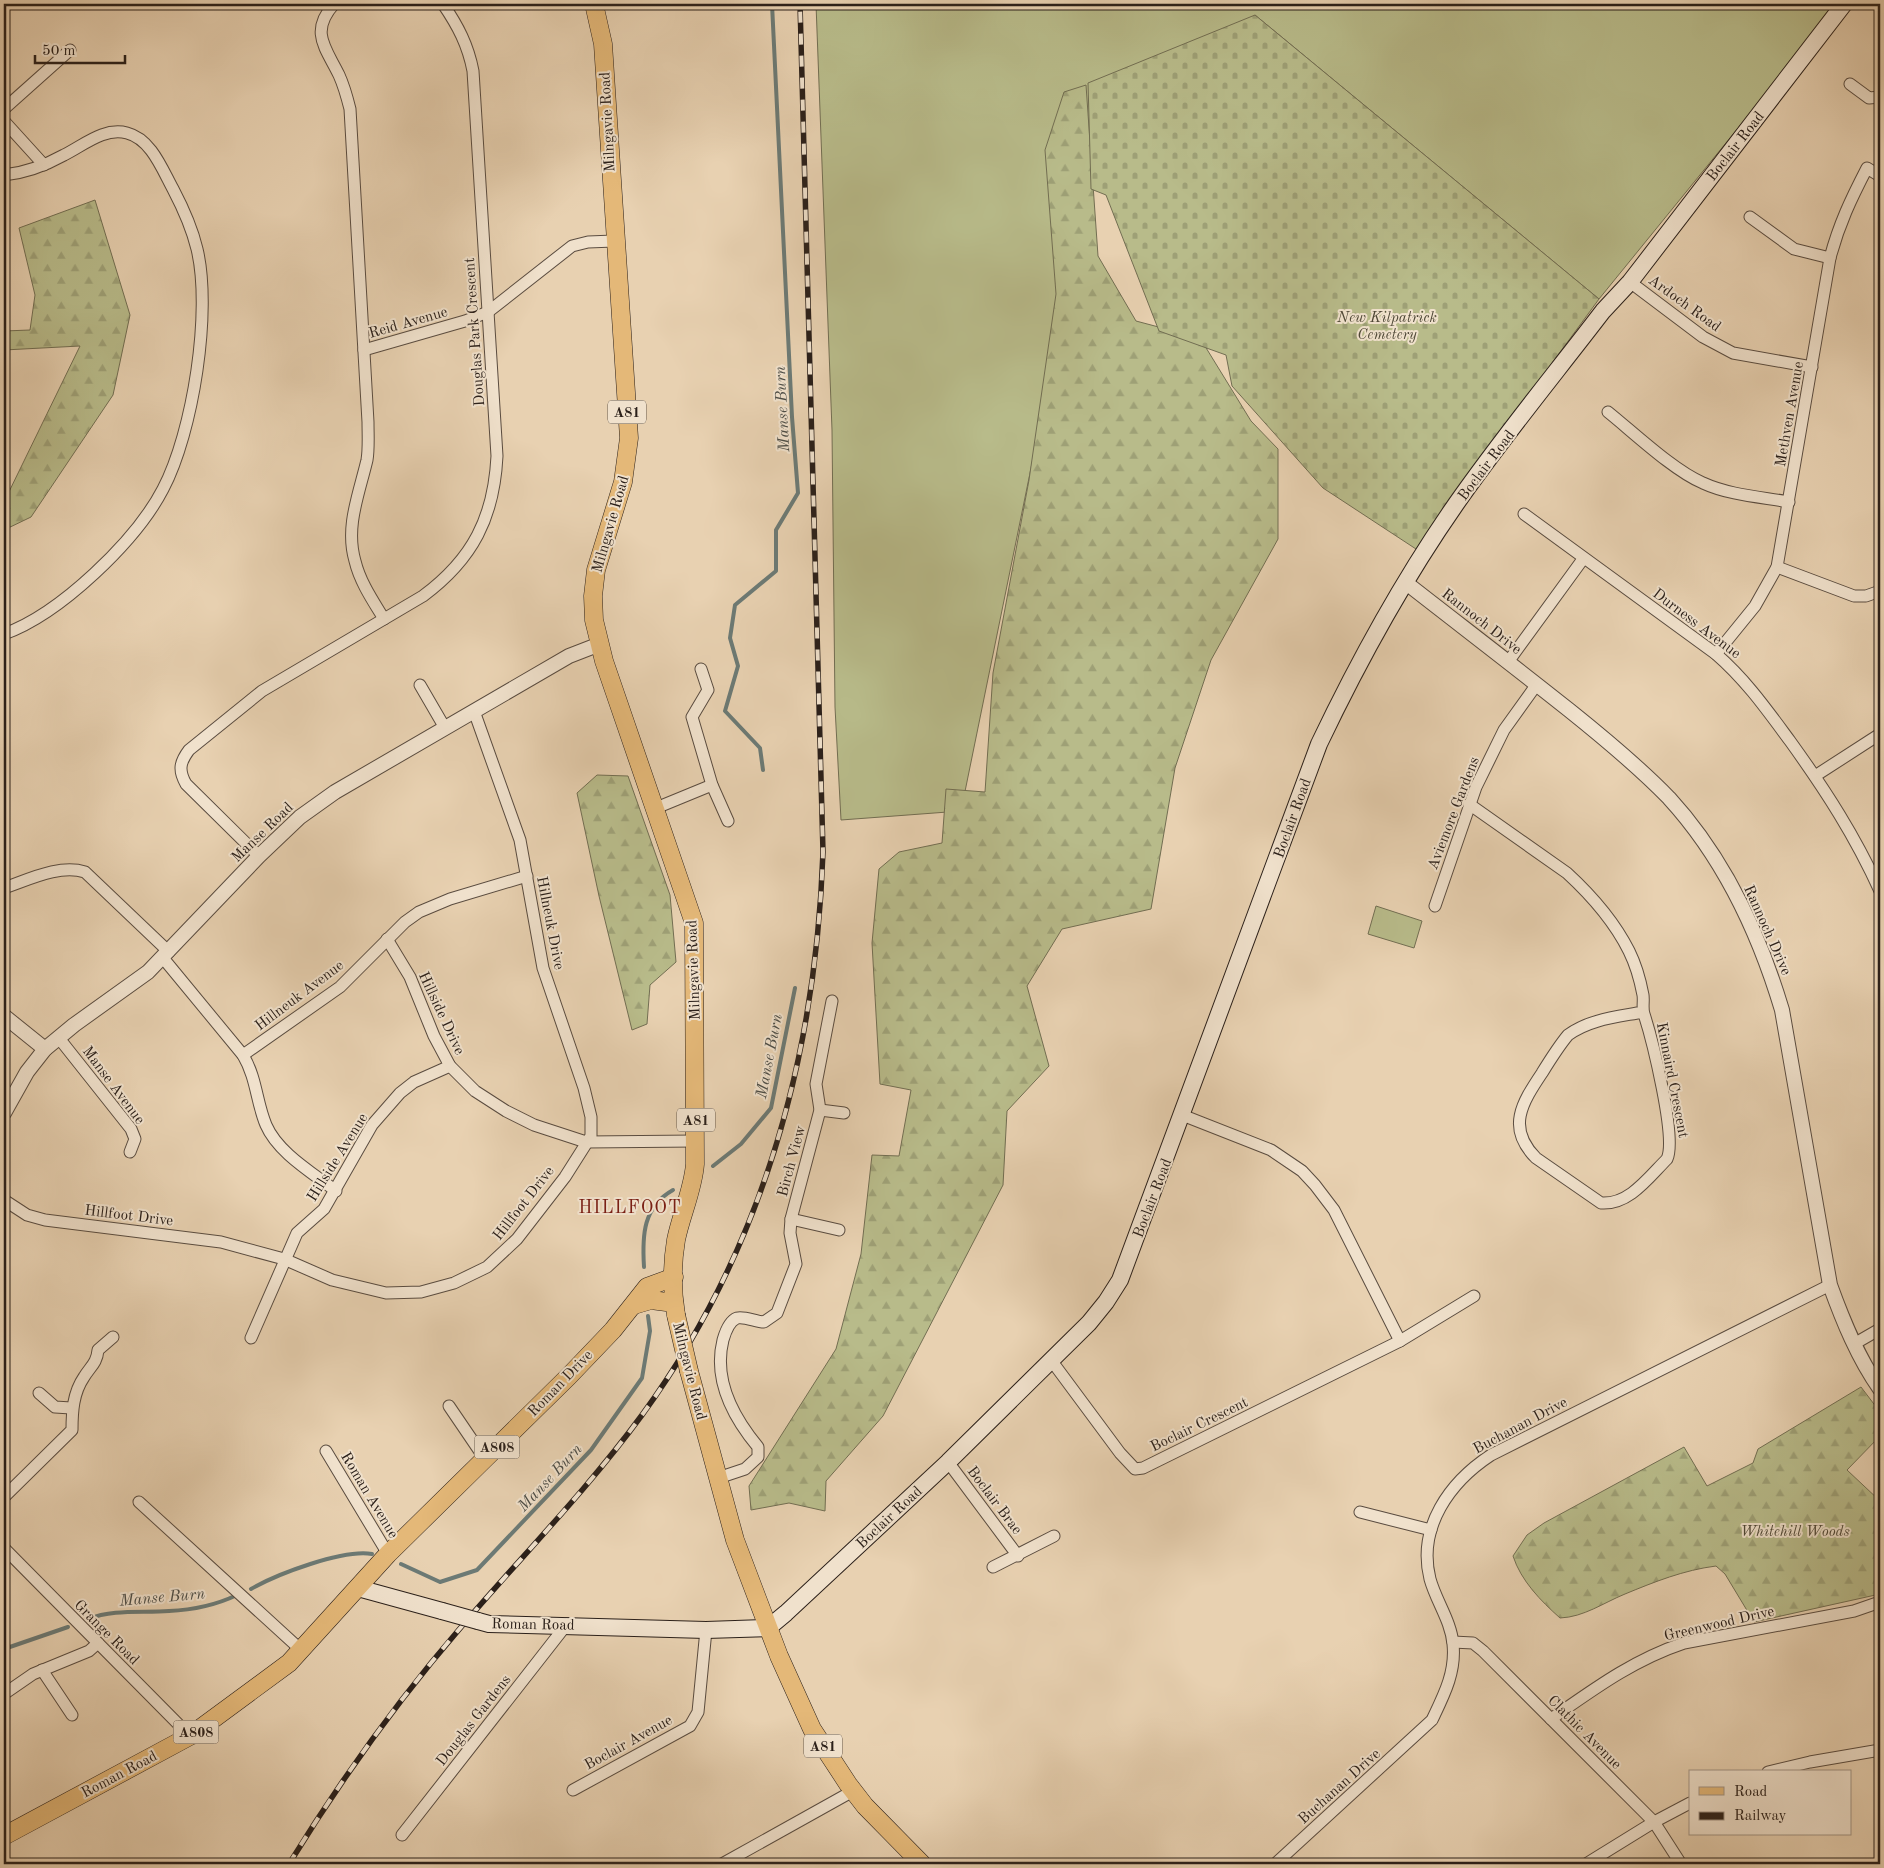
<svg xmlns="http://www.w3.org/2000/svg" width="1884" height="1868" font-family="'Old Standard TT',serif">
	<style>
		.grass { fill: #b8bb8a; stroke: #726e52 }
		.forest { fill: url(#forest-firs); stroke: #726e52 }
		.cemetery { fill: url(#cemetery-stones); stroke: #726e52 }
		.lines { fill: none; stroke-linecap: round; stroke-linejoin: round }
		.stream { stroke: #6c7a75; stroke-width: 4 }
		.minor-casing { stroke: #5a4c40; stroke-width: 13 }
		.tertiary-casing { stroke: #5a4c40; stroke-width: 16 }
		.secondary-casing { stroke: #2b201a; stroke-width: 18 }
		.primary-casing { stroke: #2b201a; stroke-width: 19 }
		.minor { stroke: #f0e1cc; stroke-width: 11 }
		.tertiary { stroke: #f0e1cc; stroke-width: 14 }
		.secondary { stroke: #f0e1cc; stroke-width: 16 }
		.primary { stroke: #e4b878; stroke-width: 18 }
		.rail-casing { stroke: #2b201a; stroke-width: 5.5 }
		.rail { stroke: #f0e1cc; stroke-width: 4; stroke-dasharray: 11; stroke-linecap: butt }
		.secondary-bridge-casing { stroke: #2b201a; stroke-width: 18; stroke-linecap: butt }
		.primary-bridge-casing { stroke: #2b201a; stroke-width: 19; stroke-linecap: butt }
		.secondary-bridge { stroke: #f0e1cc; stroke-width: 16 }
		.primary-bridge { stroke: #e4b878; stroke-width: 18 }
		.labels { text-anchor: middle; stroke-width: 4; stroke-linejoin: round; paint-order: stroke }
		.shield { fill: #f0e1cc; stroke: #665a4f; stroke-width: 1 }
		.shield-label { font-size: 14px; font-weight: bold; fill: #2b201a }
		.street-label { font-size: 15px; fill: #2b201a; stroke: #f0e1cc }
		.park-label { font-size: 15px; font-style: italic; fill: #4e4736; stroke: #f0e1cc }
		.water-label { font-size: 16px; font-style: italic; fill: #4c4d47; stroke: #f0e1cc }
		.quarter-label { font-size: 18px; letter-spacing: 1px; fill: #7a1f14; stroke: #f0e1cc }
	</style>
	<defs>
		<pattern id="forest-firs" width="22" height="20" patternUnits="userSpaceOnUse" patternTransform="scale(1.25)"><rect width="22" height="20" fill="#b8bb8a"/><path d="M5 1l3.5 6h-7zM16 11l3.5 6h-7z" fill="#9ea076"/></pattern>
		<pattern id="cemetery-stones" width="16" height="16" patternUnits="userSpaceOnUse" patternTransform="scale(1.25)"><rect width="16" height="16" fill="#b8bb8a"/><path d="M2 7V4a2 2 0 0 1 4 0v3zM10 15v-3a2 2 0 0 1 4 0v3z" fill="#9ea076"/></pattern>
	</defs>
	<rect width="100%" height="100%" fill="#e8d1b1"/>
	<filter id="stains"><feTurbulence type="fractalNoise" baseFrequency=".004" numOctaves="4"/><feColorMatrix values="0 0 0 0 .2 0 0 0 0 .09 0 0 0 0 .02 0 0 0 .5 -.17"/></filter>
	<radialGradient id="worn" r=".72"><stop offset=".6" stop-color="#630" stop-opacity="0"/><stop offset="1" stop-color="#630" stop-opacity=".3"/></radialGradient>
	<g class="grass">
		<path d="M 816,4 L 1839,4 L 1599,299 L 1255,15 L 1091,189 L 1068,287 L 961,811 L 841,820 L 835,707 L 832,430 Z"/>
		<path d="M 1376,906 L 1422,921 L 1414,948 L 1368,934 Z"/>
	</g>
	<g class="forest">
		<path d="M 1086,85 L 1098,256 L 1136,321 L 1200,338 L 1251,421 L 1278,449 L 1278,539 L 1211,660 L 1175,768 L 1151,909 L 1062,929 L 1027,986 L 1049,1066 L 1007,1111 L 1003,1185 L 883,1416 L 826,1481 L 825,1511 L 789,1503 L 751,1510 L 749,1486 L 836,1349 L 861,1254 L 872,1155 L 899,1156 L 911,1090 L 880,1084 L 872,943 L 879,869 L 899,852 L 942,843 L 946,789 L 985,792 L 993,673 L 1029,480 L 1056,294 L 1045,150 L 1064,92 Z"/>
		<path d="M 95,200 L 130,315 L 113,395 L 31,517 L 4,530 L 4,502 L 80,346 L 4,350 L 4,331 L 30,330 L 35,295 L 19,228 Z"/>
		<path d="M 597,775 L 628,776 L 670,895 L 676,962 L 650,985 L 647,1024 L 632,1030 L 599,896 L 577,793 Z"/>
		<path d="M 1861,1387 L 1880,1412 L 1880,1436 L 1847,1470 L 1880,1501 L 1880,1594 L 1754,1622 L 1725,1574 L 1716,1566 C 1684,1570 1654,1582 1625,1594 C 1603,1603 1584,1617 1560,1618 C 1541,1601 1521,1581 1513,1556 L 1527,1535 L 1544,1523 L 1684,1447 L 1707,1486 L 1753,1463 L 1758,1449 Z"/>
	</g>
	<path class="cemetery" d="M 1255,15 L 1599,299 L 1416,549 L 1323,488 L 1232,386 L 1226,355 L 1159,331 L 1106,195 L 1091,189 L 1088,83 Z"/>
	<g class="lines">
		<g class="stream">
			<path d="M 763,770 L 760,748 L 725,711 L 738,666 L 730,638 L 735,605 L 776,571 L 776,530 L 798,493 L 792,417 L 772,4"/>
			<path d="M 713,1166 L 741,1144 L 771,1108 L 795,988"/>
			<path d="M 644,1267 C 642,1235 643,1207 673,1190"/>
			<path d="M 401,1564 L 440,1582 L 477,1570 L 591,1450 L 642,1378 L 650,1331 L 648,1316"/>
			<path d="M 251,1589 C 277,1574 343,1549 372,1554"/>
			<path d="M 88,1619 C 114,1609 141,1613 169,1611 C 192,1610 216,1605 237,1595"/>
			<path d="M 4,1649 L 68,1627"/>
		</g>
		<g class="minor-casing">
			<g id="minor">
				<path d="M 334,4 C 309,32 326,48 339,75 C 344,86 347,97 350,109 L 368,422 C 368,435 369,448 367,460 C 359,494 345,527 355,561 C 360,582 373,601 384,619"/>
				<path d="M 1850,84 L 1869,98 L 1880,97"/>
				<path d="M 4,109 L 70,50"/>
				<path d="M 4,121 L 44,165"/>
				<path d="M 4,175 C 24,173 46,165 64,155 C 84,145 104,127 127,133 C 151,139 162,169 173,189 C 183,208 192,228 197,249 C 212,311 193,432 163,489 C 136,541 60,614 4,634"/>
				<path d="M 1750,217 L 1794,249 L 1830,258"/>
				<path d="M 1630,282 L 1703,337 L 1733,353 L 1812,367"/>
				<path d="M 364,350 L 465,321 L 488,312 L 572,246 L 588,242 L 614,241"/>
				<path d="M 1608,412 C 1633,432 1674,471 1703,483 C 1729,495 1761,497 1789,502"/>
				<path d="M 1524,514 L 1716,654 C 1746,680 1767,710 1790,741 C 1826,791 1855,836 1880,891"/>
				<path d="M 1777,567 L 1854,596 L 1866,596 L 1880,591"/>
				<path d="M 1716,654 L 1755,606 L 1777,567 L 1830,258 C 1839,224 1851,199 1867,168 L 1880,176"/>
				<path d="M 1508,662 L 1583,559"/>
				<path d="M 701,669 L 708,690 L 692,717 L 712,785 L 728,821"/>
				<path d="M 420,685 L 445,728"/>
				<path d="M 1815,776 L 1880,734"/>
				<path d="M 1469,804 L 1567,873 C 1592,896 1614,921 1629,951 C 1636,965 1640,979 1643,995 C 1644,1001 1642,1008 1644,1014 C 1652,1039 1677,1138 1667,1159 C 1648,1178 1629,1205 1601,1203 L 1536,1158 C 1506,1128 1522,1103 1542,1073 C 1550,1060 1558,1047 1568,1035 C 1590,1019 1617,1017 1643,1012"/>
				<path d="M 656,808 L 712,785"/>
				<path d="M 259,856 L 186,784 C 178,770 180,762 189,750 L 262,691 L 423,596 C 473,559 494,517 497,456 L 473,71 C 468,45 458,26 443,4"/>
				<path d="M 4,888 C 28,880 59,864 85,872 L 169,952"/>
				<path d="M 1435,906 L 1476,787 L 1504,730 L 1537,684"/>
				<path d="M 387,939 L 410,977 L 434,1036 L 450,1066 L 475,1091 L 506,1111 L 534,1125 L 586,1142 L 696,1141"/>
				<path d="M 163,958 L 243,1055 C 257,1079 256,1101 266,1125 C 278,1153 313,1173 336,1191"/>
				<path d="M 58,1037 L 131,1129 L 135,1139 L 130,1152"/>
				<path d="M 243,1055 L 340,987 L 405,922 L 419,912 L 450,899 L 527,876"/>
				<path d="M 820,1110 L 844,1113"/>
				<path d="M 1182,1115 L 1271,1150 L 1302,1171 L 1315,1185 L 1334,1210 L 1400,1341"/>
				<path d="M 4,1200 L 27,1215 L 45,1220 L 221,1242 L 284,1259 L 332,1280 L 386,1293 L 421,1292 L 454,1283 L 487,1267 L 517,1239 L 565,1177 L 591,1136 L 591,1117 L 584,1088 L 543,968 L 520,840 L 474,711"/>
				<path d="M 791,1219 L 839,1230"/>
				<path d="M 251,1338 L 297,1233 L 324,1209 L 372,1125 L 400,1093 L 414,1082 L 450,1066"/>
				<path d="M 1854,1344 L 1880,1329"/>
				<path d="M 1051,1360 L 1120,1453 L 1135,1469 L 1143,1468 L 1400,1341 L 1474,1296"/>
				<path d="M 39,1393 L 55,1407 L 71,1408"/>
				<path d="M 449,1406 L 485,1459"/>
				<path d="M 326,1451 L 388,1554"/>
				<path d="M 948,1462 L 1018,1556"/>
				<path d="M 718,1478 L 745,1469 L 758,1457 L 758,1447 C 733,1417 713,1380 723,1340 C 725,1333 729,1321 737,1318 C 745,1316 756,1322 764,1322 L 777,1313 L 796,1264 L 790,1233 L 791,1219 L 820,1110 L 816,1084 L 832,1001"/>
				<path d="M 4,1497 L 72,1430 C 72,1412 73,1393 84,1377 C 90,1367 97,1363 98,1350 L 113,1337"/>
				<path d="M 139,1502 L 301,1650"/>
				<path d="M 1360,1512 L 1431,1530"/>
				<path d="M 4,1548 L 190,1736"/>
				<path d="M 993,1567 L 1054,1536"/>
				<path d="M 1453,1642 L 1473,1643 L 1483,1651 L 1654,1822 L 1681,1864"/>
				<path d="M 42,1670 L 72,1715"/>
				<path d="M 4,1694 L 33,1674 L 89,1651 L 98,1643"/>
				<path d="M 1551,1719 C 1594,1689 1633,1660 1684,1643 L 1854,1611 L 1880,1602"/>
				<path d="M 1768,1772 L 1810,1762 L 1880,1750"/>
				<path d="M 573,1790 L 690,1726 L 698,1712 L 706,1630"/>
				<path d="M 402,1835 L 567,1624"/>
				<path d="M 722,1864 L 853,1791"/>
				<path d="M 1275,1864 L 1432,1720 C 1444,1695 1456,1672 1453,1644 C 1451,1621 1436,1601 1430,1579 C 1417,1527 1450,1482 1491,1455 L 1830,1285"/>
				<path d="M 1586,1864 L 1654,1822 L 1690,1803"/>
			</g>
		</g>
		<g class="tertiary-casing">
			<g id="tertiary">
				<path d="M 1405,582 C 1460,625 1515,667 1569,710 C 1604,738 1638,766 1669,798 C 1724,858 1759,933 1782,1010 L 1830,1285 C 1843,1321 1858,1358 1880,1389"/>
				<path d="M 4,1016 L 45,1049"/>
				<path d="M 4,1113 L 27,1072 L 45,1049 L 74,1025 L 148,972 L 259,856 L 300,817 L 335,792 L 569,656 L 600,644"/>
			</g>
		</g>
		<g class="secondary-casing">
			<g id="secondary">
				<path d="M 358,1588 L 442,1611"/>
				<path d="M 478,1621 L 489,1624 L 706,1630 L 768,1628 L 786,1613 L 948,1462 L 1089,1323 L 1106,1302 L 1120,1280 L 1319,744 C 1359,660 1403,580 1456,504 C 1502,438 1554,375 1603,311 L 1630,282 L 1844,4"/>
			</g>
		</g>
		<g class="primary-casing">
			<g id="primary">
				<path d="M 594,4 L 603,44 L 629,438 L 623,482 L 596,570 L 593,596 L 594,620 L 604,661 L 694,923 L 695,1164 C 693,1190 681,1215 676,1240 C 672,1264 672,1291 676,1315"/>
				<path d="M 634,1305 L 651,1300 L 674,1303"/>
				<path d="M 689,1371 L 735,1540 L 779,1656 L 812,1729 L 848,1784 L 865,1806 L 922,1864"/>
				<path d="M 4,1836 L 190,1736 L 289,1663 L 388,1554 L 569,1376 L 613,1330 L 647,1287 L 674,1277"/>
			</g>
		</g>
		<use href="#minor" class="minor"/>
		<use href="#tertiary" class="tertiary"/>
		<use href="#secondary" class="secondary"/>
		<use href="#primary" class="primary"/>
		<g class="rail-casing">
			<path id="rail" d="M 289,1864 C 340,1781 398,1700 462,1626 C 522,1556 587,1490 642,1415 C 763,1249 816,1055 823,852 L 800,4"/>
		</g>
		<use href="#rail" class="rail"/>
		<g class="secondary-bridge-casing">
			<path id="secondary-bridge" d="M 442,1611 L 478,1621"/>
		</g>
		<g class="primary-bridge-casing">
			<path id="primary-bridge" d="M 676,1315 L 689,1371"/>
		</g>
		<use href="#secondary-bridge" class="secondary-bridge"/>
		<use href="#primary-bridge" class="primary-bridge"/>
	</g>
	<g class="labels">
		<g class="shield">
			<rect x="608" y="400.5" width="38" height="23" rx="4"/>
			<rect x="677" y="1108.5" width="38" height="23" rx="4"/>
			<rect x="474.5" y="1435.5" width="45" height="23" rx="4"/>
			<rect x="173.5" y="1720.5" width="45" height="23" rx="4"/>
			<rect x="804" y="1734.5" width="38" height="23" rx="4"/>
		</g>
		<g class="shield-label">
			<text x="627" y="417">A81</text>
			<text x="696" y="1125">A81</text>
			<text x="497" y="1452">A808</text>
			<text x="196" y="1737">A808</text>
			<text x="823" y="1751">A81</text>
		</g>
		<g class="street-label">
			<text transform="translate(607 122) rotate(-93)" y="5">Milngavie Road</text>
			<text transform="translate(1735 146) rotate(-52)" y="5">Boclair Road</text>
			<text transform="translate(1685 303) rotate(36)" y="5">Ardoch Road</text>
			<text transform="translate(408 322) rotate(-16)" y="5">Reid Avenue</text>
			<text transform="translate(474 332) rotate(-94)" y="5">Douglas Park Crescent</text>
			<text transform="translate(1789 414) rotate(-80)" y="5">Methven Avenue</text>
			<text transform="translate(1486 465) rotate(-53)" y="5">Boclair Road</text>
			<text transform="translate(610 524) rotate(-74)" y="5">Milngavie Road</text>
			<text transform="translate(1482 621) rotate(38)" y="5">Rannoch Drive</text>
			<text transform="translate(1697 623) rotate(37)" y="5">Durness Avenue</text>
			<text transform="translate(1453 813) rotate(-69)" y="5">Aviemore Gardens</text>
			<text transform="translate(1292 818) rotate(-70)" y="5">Boclair Road</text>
			<text transform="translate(262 832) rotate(-44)" y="5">Manse Road</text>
			<text transform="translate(551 923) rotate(79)" y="5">Hillneuk Drive</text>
			<text transform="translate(1768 930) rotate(66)" y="5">Rannoch Drive</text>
			<text transform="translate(693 970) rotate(-92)" y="5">Milngavie Road</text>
			<text transform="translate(299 995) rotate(-37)" y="5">Hillneuk Avenue</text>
			<text transform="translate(442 1013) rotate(65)" y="5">Hillside Drive</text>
			<text transform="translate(1673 1080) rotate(79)" y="5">Kinnaird Crescent</text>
			<text transform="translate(114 1085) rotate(53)" y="5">Manse Avenue</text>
			<text transform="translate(337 1157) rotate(-58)" y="5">Hillside Avenue</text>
			<text transform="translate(791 1161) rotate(-75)" y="5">Birch View</text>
			<text transform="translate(1152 1198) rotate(-69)" y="5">Boclair Road</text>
			<text transform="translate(523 1203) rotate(-52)" y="5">Hillfoot Drive</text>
			<text transform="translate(129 1215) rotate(7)" y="5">Hillfoot Drive</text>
			<text transform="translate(690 1371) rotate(76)" y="5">Milngavie Road</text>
			<text transform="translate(560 1383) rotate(-46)" y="5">Roman Drive</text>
			<text transform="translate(1199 1424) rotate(-26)" y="5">Boclair Crescent</text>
			<text transform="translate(1520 1425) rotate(-28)" y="5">Buchanan Drive</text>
			<text transform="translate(370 1495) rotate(59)" y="5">Roman Avenue</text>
			<text transform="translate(995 1500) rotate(53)" y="5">Boclair Brae</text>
			<text transform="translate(889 1517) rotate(-43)" y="5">Boclair Road</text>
			<text transform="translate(1719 1623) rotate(-13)" y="5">Greenwood Drive</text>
			<text transform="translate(533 1624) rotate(1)" y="5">Roman Road</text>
			<text transform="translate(107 1632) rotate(45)" y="5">Grange Road</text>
			<text transform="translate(473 1720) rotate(-52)" y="5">Douglas Gardens</text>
			<text transform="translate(1585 1732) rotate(45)" y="5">Clathic Avenue</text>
			<text transform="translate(628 1742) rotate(-29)" y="5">Boclair Avenue</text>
			<text transform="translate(119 1774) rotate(-28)" y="5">Roman Road</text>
			<text transform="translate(1339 1786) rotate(-42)" y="5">Buchanan Drive</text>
		</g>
		<g class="park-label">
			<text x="1387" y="322">New Kilpatrick<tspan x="1387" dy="17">Cemetery</tspan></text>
			<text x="1795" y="1536">Whitehill Woods</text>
		</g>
		<g class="water-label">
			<text transform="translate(781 409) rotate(-93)" y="6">Manse Burn</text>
			<text transform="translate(768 1056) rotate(-79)" y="6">Manse Burn</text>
			<text transform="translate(549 1477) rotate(-47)" y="6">Manse Burn</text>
			<text transform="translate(162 1596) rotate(-5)" y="6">Manse Burn</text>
		</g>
		<g class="quarter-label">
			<text x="630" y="1213">HILLFOOT</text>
		</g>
	</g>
	<rect width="1884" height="1868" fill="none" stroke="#e8d1b1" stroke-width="20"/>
	<rect x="5" y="5" width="1874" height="1858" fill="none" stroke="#2b201a" stroke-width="2.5"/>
	<rect x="10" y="10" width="1864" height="1848" fill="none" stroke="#2b201a"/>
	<rect x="1689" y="1770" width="162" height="65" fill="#f0e1cc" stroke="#a19485"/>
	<rect x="1699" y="1787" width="25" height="8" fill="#e4b878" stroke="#a19485"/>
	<text x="1734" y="1796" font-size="15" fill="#2b201a">Road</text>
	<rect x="1699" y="1812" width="25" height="8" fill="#2b201a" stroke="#a19485"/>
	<text x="1734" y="1820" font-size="15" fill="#2b201a">Railway</text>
	<path d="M35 55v8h90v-8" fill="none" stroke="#2b201a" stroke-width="2.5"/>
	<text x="42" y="55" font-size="15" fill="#2b201a" stroke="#f0e1cc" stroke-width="4" paint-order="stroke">50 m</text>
	<rect width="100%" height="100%" filter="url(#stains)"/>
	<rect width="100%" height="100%" fill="url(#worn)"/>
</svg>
